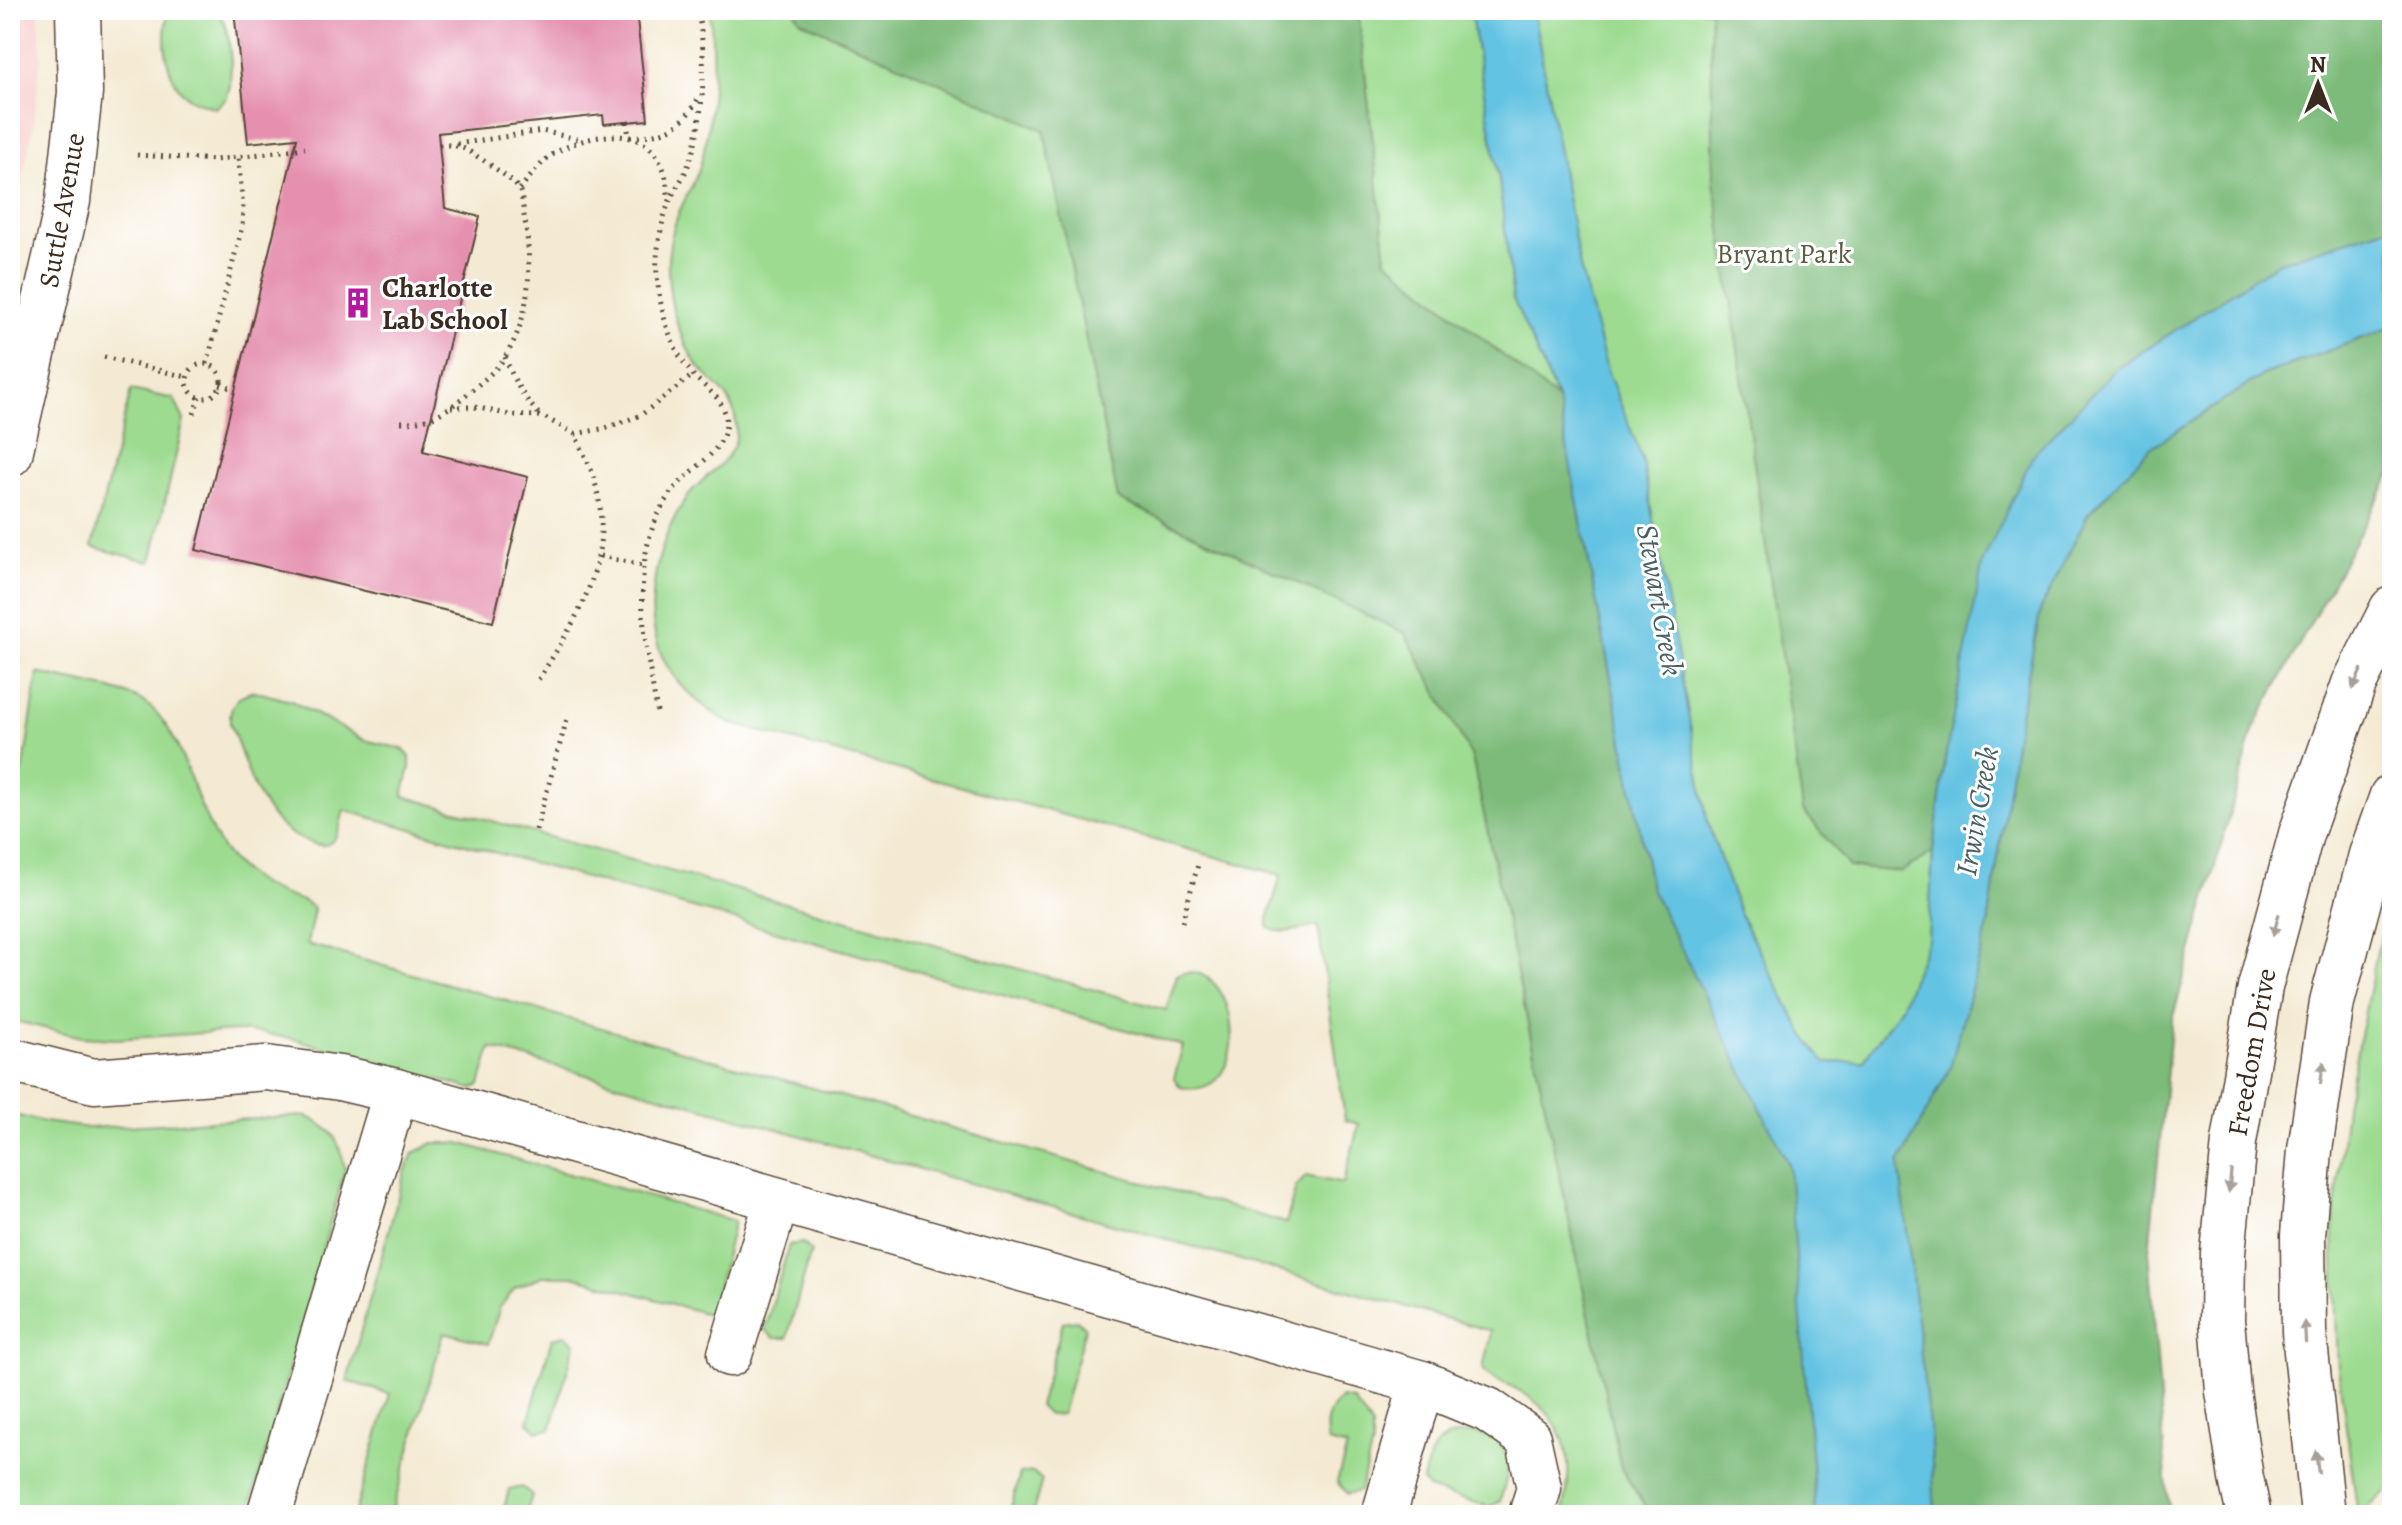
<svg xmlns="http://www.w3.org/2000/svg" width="2402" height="1525" font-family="Alegreya,serif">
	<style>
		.built { fill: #f7d0cd }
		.green { fill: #9cdb90; stroke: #6c8257; stroke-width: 2 }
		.forest { fill: #7dbb7a; stroke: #5c724c; stroke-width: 2 }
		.water { fill: #64c3e2; stroke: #507680; stroke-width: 2 }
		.building { fill: #e590af }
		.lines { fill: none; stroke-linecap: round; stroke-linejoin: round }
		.minor-casing { stroke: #574739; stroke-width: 47 }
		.major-casing { stroke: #574739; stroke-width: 47 }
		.path { stroke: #574739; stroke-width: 5; stroke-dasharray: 2 6; stroke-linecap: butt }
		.minor { stroke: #fff; stroke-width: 44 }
		.major { stroke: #fff; stroke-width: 44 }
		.oneway { fill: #a79f9a }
		.labels { text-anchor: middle; stroke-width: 6; stroke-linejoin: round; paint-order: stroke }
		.street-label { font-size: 28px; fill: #3b2a1e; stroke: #fff }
		.park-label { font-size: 28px; fill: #585f40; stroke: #fff }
		.poi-label { font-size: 28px; font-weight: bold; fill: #3b2a1e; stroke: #fff; text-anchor: start }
		.water-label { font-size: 30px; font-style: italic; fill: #496063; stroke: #fff }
	</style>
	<rect width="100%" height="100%" fill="#fff"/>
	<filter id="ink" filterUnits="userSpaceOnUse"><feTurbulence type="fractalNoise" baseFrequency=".0125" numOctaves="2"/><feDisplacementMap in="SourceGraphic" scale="16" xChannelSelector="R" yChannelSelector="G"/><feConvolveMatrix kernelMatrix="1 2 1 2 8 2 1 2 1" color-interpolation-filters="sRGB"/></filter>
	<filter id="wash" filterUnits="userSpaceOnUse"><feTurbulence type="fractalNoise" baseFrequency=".006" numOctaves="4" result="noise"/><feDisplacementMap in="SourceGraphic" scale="32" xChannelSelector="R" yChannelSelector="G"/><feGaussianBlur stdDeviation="1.8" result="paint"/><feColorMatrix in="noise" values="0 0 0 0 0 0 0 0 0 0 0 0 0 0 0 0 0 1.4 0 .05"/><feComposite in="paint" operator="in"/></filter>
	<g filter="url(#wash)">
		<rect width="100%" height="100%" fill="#f4ead3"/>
		<path class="built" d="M 10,10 L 39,10 L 41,56 L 33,129 L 10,235 Z"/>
		<g class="green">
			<path d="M 169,10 L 216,10 L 224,22 L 229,40 L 231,64 L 230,86 L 226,99 L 215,108 C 208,105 198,103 191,99 C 164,82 161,37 169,10 Z"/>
			<path d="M 710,10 L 794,10 L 801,21 L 1044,130 L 1118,499 L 1405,633 L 1472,757 L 1621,1468 L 1651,1515 L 1562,1515 C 1576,1463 1569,1420 1520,1391 C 1508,1383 1492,1381 1483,1369 L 1491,1331 L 491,1048 L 480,1085 L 472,1089 L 294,1039 L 262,1033 L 236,1031 L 115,1039 L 82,1037 L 10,1020 L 10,814 L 24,766 L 38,673 C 65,680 123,688 144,702 C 186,729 193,814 228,856 C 242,873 261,886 282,894 C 294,899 305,899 314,909 L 307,944 L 1286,1223 L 1296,1187 L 1306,1176 L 1343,1184 L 1359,1124 L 1345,1120 L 1318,926 C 1303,928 1281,937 1268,927 L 1268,919 L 1281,875 L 730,723 C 704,708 680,690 665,662 C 639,613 657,539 688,496 C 700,478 729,464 735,442 C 737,437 736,429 736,424 C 734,390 709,385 694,360 C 682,340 673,316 670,293 C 666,267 668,240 678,215 C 684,199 695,183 700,166 C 714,114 715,63 710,10 Z"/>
			<path d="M 1358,10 L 1470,10 L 1499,179 L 1513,299 L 1550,105 L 1533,10 L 2392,10 L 2015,331 L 1901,872 L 1933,852 L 1928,940 L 1901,1007 L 1863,1062 L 1825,1063 L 1678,1095 L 1532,380 L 1386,260 Z"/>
			<path d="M 131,390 L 174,399 L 184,420 L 151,562 L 92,547 Z"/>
			<path d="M 253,691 L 291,701 L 364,740 L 403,749 L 410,757 L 410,768 L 403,796 L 1166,1010 L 1177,975 C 1241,951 1257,1105 1180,1087 L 1174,1078 L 1183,1046 L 344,810 C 341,818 340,833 334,839 C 328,847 320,846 311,843 C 259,827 248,769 230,723 C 229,706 236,696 253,691 Z"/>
			<path d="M 2392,906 L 2392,1487 L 2358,1515 L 2338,1368 L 2333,1233 L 2346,1105 L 2377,952 Z"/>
			<path d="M 10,1114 L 44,1122 L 88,1128 L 306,1116 C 335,1130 339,1139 345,1170 L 248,1515 L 10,1515 Z"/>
			<path d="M 433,1143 L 459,1143 L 734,1221 L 711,1315 L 573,1276 L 542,1276 L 515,1288 L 500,1307 L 488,1344 L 444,1332 L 391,1515 L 354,1515 L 390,1394 L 347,1381 L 405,1172 L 414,1153 Z"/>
			<path d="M 803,1243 L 811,1251 L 787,1338 L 774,1338 L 765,1330 L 789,1245 Z"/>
			<path d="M 1077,1320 L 1085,1328 L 1062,1414 L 1048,1415 L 1039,1406 L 1063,1322 Z"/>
			<path d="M 565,1335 L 575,1343 L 551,1429 L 537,1431 L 528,1422 L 552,1338 Z"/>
			<path d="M 1341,1398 L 1353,1400 L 1372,1427 L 1372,1445 L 1360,1491 L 1347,1494 L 1337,1482 L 1347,1447 L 1328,1442 C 1324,1422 1327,1412 1341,1398 Z"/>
			<path d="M 1476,1433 C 1482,1435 1490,1437 1495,1440 C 1516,1455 1506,1481 1500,1501 L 1490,1507 L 1430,1490 L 1423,1481 C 1430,1445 1439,1434 1476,1433 Z"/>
			<path d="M 1033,1472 L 1042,1480 L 1032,1515 L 1009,1515 L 1020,1474 Z"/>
			<path d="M 522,1487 L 532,1495 L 526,1515 L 502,1515 L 509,1490 Z"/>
		</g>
		<g class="forest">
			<path d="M 794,10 L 1358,10 L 1386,260 L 1558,400 L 1651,888 L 1790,1166 L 1816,1515 L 1651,1515 L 1621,1468 L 1472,757 L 1405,633 L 1118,499 L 1044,130 L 801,21 Z"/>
			<path d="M 1710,10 L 2392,10 L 2392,226 L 2277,263 L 2115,370 L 1946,753 L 1933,852 L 1901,872 L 1849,867 L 1803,810 L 1714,180 Z"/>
			<path d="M 2392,327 L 2392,473 L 2254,728 L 2172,1020 L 2149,1250 L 2167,1492 L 2171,1515 L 1935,1515 L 1931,1443 L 1899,1163 L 1950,1068 L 1988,925 L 2016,736 L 2041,609 L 2088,514 L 2150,448 L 2263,375 Z"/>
		</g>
		<path class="water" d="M 1470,10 L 1533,10 L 1580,267 L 1607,370 L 1642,458 L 1708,824 L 1741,917 L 1803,1033 L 1825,1063 L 1863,1061 L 1901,1007 L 1928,940 L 1933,852 L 1946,753 L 1983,561 L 2033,455 L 2115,370 L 2277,263 L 2392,226 L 2392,327 L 2263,375 L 2150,448 L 2088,514 L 2041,608 L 2016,736 L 1988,925 L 1950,1068 L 1899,1163 L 1931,1443 L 1935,1515 L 1816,1515 L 1789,1166 L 1651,888 L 1558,400 L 1513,299 L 1499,179 Z"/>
		<g id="blocks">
			<path class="building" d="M 234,10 L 636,10 L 648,120 L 604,124 L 603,115 L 438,133 L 445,208 L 480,217 L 423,451 L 528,477 L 493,622 L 196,550 L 297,138 L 248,143 Z"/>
		</g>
	</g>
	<g filter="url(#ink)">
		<use href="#blocks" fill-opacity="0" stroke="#574739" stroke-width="2"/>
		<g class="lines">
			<g class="minor-casing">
				<g id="minor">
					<path d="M 10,454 L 68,201 L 80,93 L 78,10"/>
					<path d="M 10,1060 L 94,1081 L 266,1068 L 340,1078 L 396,1091 L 1422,1383 L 1384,1515"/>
					<path d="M 730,1354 L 777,1200"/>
					<path d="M 1422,1383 L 1488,1410 L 1528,1438 L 1539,1488 L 1531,1515"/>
					<path d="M 269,1515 L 396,1091"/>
				</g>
			</g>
			<g class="major-casing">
				<g id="major">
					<path d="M 2249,1515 L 2241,1478 L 2228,1391 L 2222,1320 L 2223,1253 L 2234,1142 L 2260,987 L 2301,834 L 2354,684 L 2392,609"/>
					<path d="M 2323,1515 L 2304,1332 L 2303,1235 L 2310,1150 L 2332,1002 L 2371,855 L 2392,796"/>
				</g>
			</g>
			<g class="path">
				<path d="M 627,122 L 629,137 C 664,135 682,129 699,97"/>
				<path d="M 457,144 L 542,131 L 581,140"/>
				<path d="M 137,155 L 215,160 L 305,148"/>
				<path d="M 519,189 C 529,179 538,166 549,157 C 582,134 645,120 663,168 C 667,177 667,189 669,199"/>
				<path d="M 104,357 L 187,377"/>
				<path d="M 505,357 C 514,381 523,398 541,416"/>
				<path d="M 207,364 L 242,227 L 243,204 L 238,158"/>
				<circle cx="204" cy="381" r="17"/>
				<path d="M 220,385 L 235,389"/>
				<path d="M 451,407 L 475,407 L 510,415 L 542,416 L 575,434 C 582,451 592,468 596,486 C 615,561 577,619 538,680"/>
				<path d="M 194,414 L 199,397"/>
				<path d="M 401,422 C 428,423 446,412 466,395 C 480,383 495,372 505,357 C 531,317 532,267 525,221 C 523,212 523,200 520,191 C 516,182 492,166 483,160 C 465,149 461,144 439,145"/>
				<path d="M 575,434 L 606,428 L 641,415 L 693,375"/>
				<path d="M 600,556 L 643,565"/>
				<path d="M 657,712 C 645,642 626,556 670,494 C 686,471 724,454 726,424 C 727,400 708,391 694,376 C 688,369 681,359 677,351 C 665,327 659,301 657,275 C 655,255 662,216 671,198 C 676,187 684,177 688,166 C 704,125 708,52 697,10"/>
				<path d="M 536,830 L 568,715"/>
				<path d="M 1182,922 L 1199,861"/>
			</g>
			<use href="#minor" class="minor"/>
			<use href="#major" class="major"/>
		</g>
		<defs><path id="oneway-solid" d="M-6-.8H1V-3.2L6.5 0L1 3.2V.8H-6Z" transform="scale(2)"/></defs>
		<g class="oneway">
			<use href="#oneway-solid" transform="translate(2357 679) rotate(115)"/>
			<use href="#oneway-solid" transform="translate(2276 925) rotate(105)"/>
			<use href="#oneway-solid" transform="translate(2322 1073) rotate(-82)"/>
			<use href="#oneway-solid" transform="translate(2230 1181) rotate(96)"/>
			<use href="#oneway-solid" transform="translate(2305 1332) rotate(-93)"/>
			<use href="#oneway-solid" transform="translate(2317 1462) rotate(-97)"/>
		</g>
	</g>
	<defs>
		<g id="building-bare" transform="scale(2.4)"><path d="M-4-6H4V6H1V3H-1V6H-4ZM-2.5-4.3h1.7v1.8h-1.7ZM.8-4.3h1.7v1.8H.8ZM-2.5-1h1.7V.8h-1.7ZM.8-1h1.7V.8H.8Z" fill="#b5179e" stroke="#fff" stroke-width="2.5" paint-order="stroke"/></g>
	</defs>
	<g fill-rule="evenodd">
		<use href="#building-bare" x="358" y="303"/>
	</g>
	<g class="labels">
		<g class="street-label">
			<text transform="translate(61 210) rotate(-80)" y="10">Suttle Avenue</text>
			<text transform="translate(2251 1052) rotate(-80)" y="10">Freedom Drive</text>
		</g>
		<g class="park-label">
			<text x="1784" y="263">Bryant Park</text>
		</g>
		<g class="poi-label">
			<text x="382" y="297">Charlotte<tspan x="382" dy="32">Lab School</tspan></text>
		</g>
		<g class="water-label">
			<text transform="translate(1660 600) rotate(80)" y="10">Stewart Creek</text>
			<text transform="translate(1977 811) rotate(-80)" y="10">Irwin Creek</text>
		</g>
	</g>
	<rect width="2402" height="1525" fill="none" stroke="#fff" stroke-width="40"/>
	<g transform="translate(2318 84)" stroke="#ffffff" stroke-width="6" paint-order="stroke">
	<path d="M0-6L14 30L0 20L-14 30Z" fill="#3b2a1e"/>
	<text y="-12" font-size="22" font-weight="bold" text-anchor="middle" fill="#3b2a1e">N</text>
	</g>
</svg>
